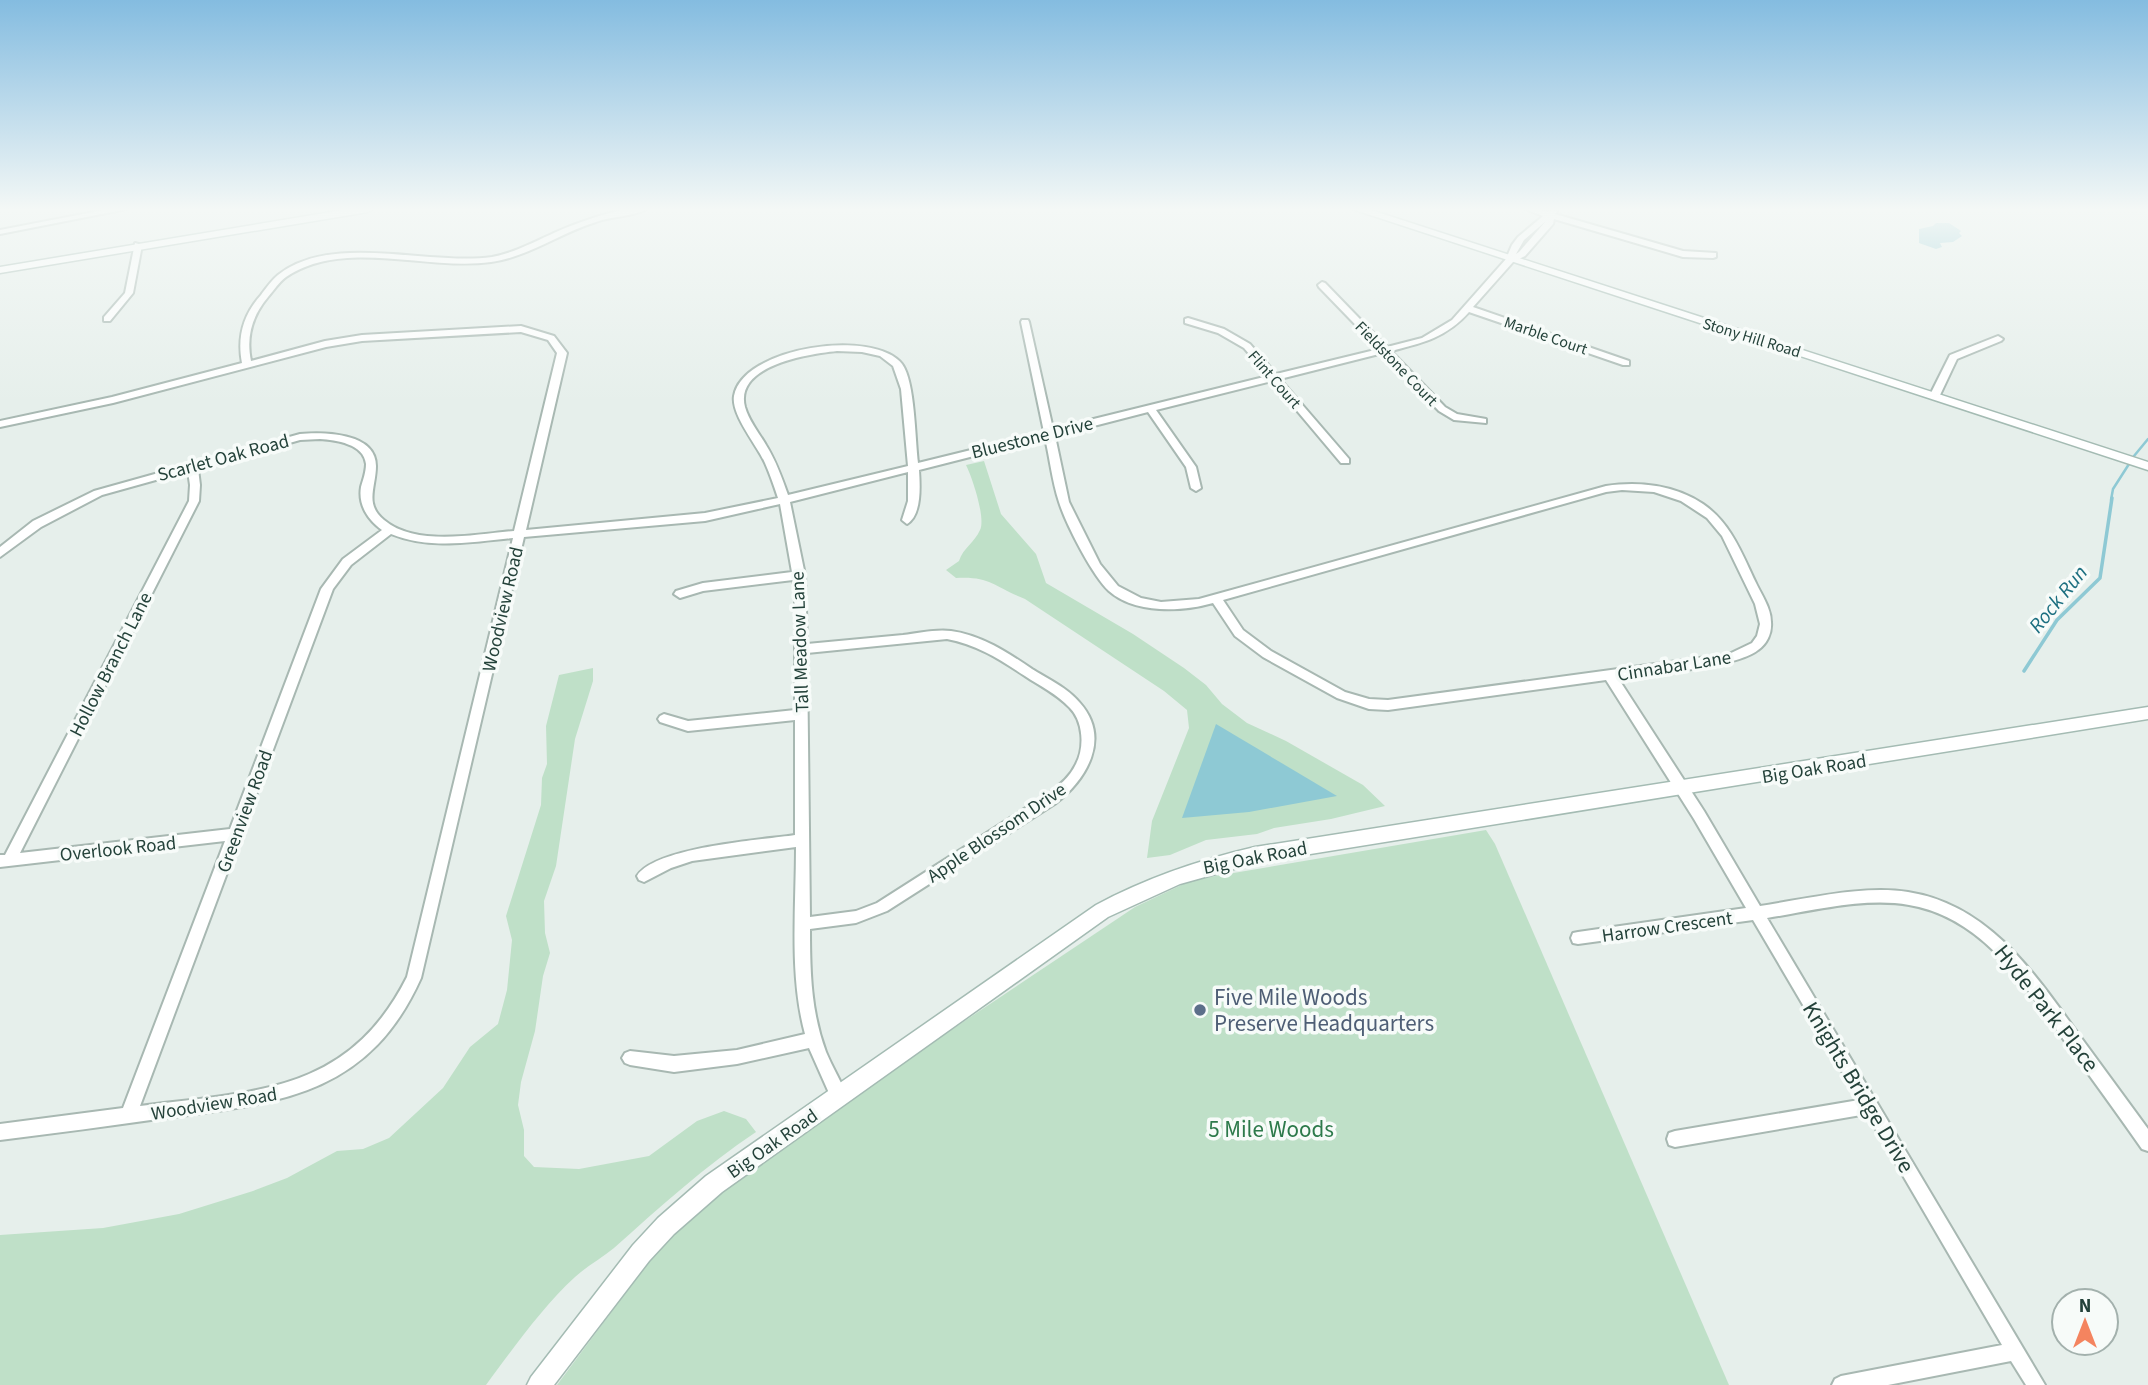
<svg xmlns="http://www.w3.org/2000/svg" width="2148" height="1385" font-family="'Source Sans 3',sans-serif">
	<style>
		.green { fill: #bfe0c8 }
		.water { fill: #8ec9d4 }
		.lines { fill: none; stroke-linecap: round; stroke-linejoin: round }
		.stream-far1 { stroke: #8ec9d4; stroke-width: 2.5 }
		.stream { stroke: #8ec9d4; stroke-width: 3.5 }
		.street-casing { stroke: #a8b8b2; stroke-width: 4 }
		.secondary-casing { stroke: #a4bbb3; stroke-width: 3 }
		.street { fill: #fff; fill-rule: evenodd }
		.secondary { fill: #fff; fill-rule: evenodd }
		.service-dot { fill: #5c6f8a; stroke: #f7fbf9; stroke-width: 2.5 }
		.labels { text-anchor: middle; stroke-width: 7; stroke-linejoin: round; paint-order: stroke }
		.far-street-label { font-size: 16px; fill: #24423a; stroke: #f7fbf9 }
		.street-label { font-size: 19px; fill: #24423a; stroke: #f7fbf9 }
		.water-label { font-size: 21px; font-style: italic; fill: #1c6f80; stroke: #f7fbf9 }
		.near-service-label { font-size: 23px; fill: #4e5e75; stroke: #f7fbf9; text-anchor: start }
		.near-street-label { font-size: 23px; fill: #24423a; stroke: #f7fbf9 }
		.near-park-label { font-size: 23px; fill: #2d7a4b; stroke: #f7fbf9 }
	</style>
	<rect width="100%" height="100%" fill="#e6efeb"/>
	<g class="green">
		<path d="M 984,461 L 1001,514 L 1036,554 L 1046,583 L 1133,634 L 1184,668 L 1206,685 L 1222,704 L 1247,723 L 1286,741 L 1363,785 L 1385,806 L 1331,819 L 1274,828 L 1257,834 L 1206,840 L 1170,855 L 1147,858 L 1152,821 L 1189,728 L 1187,710 L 1164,691 L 1025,599 C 994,587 991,576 956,578 L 946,570 L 959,561 C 963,548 975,542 980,530 C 986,518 972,477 966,465 Z"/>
		<path d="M 593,668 L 593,681 L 575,739 L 556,866 L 544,901 L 545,933 L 550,953 L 543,976 L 535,1031 L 521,1082 L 518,1105 L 524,1130 L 524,1156 L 534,1167 L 579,1169 L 649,1156 L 697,1121 L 724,1111 L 746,1119 L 756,1132 C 705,1166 660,1207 614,1248 C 602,1258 587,1266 575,1277 C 543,1306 512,1350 486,1385 L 0,1385 L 0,1235 L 103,1228 L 179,1214 L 253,1191 L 287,1178 L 337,1151 L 363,1149 L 389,1138 L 443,1088 L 470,1047 L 498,1024 L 507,990 L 512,940 L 506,916 L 541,805 L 542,778 L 547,764 L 546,726 L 559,675 Z"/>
		<path d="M 1486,830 L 1495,844 L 1729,1385 L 557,1385 L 656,1252 L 721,1190 L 800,1131 L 1135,907 L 1192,880 Z"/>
	</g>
	<g class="water">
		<path d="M 1936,223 L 1949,223 L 1961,231 L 1959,233 L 1962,236 L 1953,242 L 1940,243 L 1942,247 L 1936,249 L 1919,243 L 1919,229 L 1933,226 Z"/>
		<path d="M 1216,724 L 1337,796 L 1249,812 L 1182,818 Z"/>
	</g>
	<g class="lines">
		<g class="stream-far1">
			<path d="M 2134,456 L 2148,439"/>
			<path d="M 2111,500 L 2113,489 L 2129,464"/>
		</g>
		<path class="stream" d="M 2024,671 L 2057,620 L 2100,578 L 2112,498"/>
		<g class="street-casing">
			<g id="street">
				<path d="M 109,209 L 127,209 L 0,234 L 0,230 Z"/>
				<path d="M 627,209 L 647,209 C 633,217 612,216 596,222 C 560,233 528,257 491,262 C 425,271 344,238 286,277 C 279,282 274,290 268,297 C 252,316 246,336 251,361 L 325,341 L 362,335 L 521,326 L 554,336 L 567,353 L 526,530 L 705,513 L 778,498 C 774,486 770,474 765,463 C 757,445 731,415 734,396 C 742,347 874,328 902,364 C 915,381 915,440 918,463 L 1044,432 L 1021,322 L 1022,320 L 1028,320 L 1029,322 L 1053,429 L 1268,376 L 1244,348 L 1218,333 L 1185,323 L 1185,319 L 1188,318 L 1224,329 L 1250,344 L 1276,374 L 1379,349 L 1319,287 L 1318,285 L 1322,282 L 1325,283 L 1387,347 L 1422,338 L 1452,320 L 1506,259 L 1512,245 L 1518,237 L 1543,216 L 1525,209 L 1538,209 L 1548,212 L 1553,210 L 1557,212 L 1555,214 L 1683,251 L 1716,253 L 1716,257 L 1713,258 L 1683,257 L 1554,219 L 1553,224 L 1525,256 L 1513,262 L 1473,307 L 1629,361 L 1629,365 L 1623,365 L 1469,312 C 1447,337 1423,343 1391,351 L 1445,407 L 1457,414 L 1486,419 L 1486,423 L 1454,420 L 1439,411 L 1383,353 L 1280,379 L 1349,459 L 1349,463 L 1341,463 L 1272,381 L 1156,410 L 1196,467 L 1201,488 L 1196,491 L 1191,488 L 1186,467 L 1148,412 L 1055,436 L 1069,502 L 1100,564 L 1118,586 L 1141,598 L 1161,602 L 1199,599 L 1606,486 C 1639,481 1675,485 1703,504 C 1731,523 1742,554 1756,583 C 1762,596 1771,608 1771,622 C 1772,633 1767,644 1758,650 C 1736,668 1649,674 1618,678 L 1704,811 L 1760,906 C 1807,899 1862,885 1908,892 C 1991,905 2037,977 2082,1039 C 2104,1069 2126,1099 2148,1129 L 2148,1151 L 2142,1149 C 2119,1116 2095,1083 2071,1050 C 2029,991 1986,918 1909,905 C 1865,897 1812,911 1767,918 L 2045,1385 L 2026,1385 L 2011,1361 L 1888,1385 L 1832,1385 L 1835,1379 L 1841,1376 L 2002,1345 L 1867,1114 L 1675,1147 L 1669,1145 L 1667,1139 L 1669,1133 L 1675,1131 L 1859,1100 L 1753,920 L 1578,944 L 1573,943 L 1571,938 L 1573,933 L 1578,932 L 1746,908 L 1694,819 L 1606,680 L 1388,710 L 1369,709 L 1337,698 L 1263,657 L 1235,636 L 1213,603 C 1182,612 1135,614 1109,591 C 1092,575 1066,524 1059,502 C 1052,481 1050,459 1045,438 L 919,470 C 920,485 922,515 907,524 L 902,520 L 908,501 L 908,472 L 790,502 L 805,575 L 807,644 C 839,641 871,638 903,635 C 918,633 936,629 951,631 C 981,635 1007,652 1032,669 C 1048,679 1068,688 1080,703 C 1111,738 1087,779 1056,803 L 887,911 L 856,923 L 810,929 C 810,972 811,1012 826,1052 C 832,1067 841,1081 847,1096 L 845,1102 L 839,1104 L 833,1102 L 809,1048 L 737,1064 L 674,1072 L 630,1065 L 625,1063 L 622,1058 L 625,1053 L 630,1051 L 674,1056 L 737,1050 L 805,1034 C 789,975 796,908 796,847 L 692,861 L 671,868 L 644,882 L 639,880 L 637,876 C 655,847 762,840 795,835 L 795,720 L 688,731 L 660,722 L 658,719 L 660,716 L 664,714 L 688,721 L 795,710 L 795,596 L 793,580 L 703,591 L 680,598 L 674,594 L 676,591 L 703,583 L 792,572 L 780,504 L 705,521 L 524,537 L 421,978 C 368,1096 279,1103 165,1118 C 110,1126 55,1133 0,1140 L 0,1124 L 123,1108 L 225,841 L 0,867 L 0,855 L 5,855 L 189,501 L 190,485 L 188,471 L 102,495 L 41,527 L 0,557 L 0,547 L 33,521 L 94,491 L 187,465 L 188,463 L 195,463 L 300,434 C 322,432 376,432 376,466 C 376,487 364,504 384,520 C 416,547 476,534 514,531 L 557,353 L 548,340 L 521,332 L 362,341 L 326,347 L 113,403 L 0,427 L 0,421 L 112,397 L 242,363 C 237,337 243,315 261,295 C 266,288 272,280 278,275 C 332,232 427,266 492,257 C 514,253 536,241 556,232 C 579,222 602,214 627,209 ZM 1546,221 L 1519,252 L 1516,254 L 1524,240 ZM 837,351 L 862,352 L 880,356 L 893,366 L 901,389 L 908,466 L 788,495 C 782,478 776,461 766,445 C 759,433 749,421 745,407 C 734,365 809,354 837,351 ZM 320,439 C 336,440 364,444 366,464 C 366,472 363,480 361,487 C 358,505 368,520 382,530 L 343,559 L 321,589 L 230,829 L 20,853 L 199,501 L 200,485 L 198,469 L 300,440 ZM 1622,490 L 1654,492 L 1681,501 L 1707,518 L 1722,536 L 1755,604 L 1760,624 L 1757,636 L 1752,643 L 1729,654 L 1388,700 L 1369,699 L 1345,692 L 1271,651 L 1243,630 L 1223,600 L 1606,492 ZM 391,534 C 430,550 472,542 513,538 L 407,977 C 348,1094 255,1091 140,1106 L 333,589 L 351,565 ZM 947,639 C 978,645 999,659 1025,676 C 1040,686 1057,694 1070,708 C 1083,721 1085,747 1076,764 C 1070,777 1058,787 1046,795 L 877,903 L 856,911 L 810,917 L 807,653 Z"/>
				<path d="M 135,243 L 142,245 L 133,293 L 110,321 L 104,321 L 104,317 L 125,293 Z"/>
				<path d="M 1998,336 L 2003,339 L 2001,341 L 1957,359 L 1940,395 L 1935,398 L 1932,397 L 1930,395 L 1950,355 Z"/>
			</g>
		</g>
		<g class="secondary-casing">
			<g id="secondary">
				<path d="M 349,209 L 373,209 L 368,212 L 0,273 L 0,267 Z"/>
				<path d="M 1352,209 L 1368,209 L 2148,462 L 2148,470 Z"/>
				<path d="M 2148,707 L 2148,719 L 1255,863 L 1180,884 L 1108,917 L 722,1192 L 674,1234 L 649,1261 L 554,1385 L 527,1385 L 531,1377 L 633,1245 L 658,1218 L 706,1176 L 1096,905 C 1146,878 1199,860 1255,847 Z"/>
			</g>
		</g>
		<use href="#street" class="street"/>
		<use href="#secondary" class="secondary"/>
	</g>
	<linearGradient id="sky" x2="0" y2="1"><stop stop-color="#84bce0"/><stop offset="0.52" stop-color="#f4f8f6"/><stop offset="1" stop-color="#f4f8f6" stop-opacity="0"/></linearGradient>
	<rect width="2148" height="403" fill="url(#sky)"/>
	<circle class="service-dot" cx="1200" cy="1010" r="7"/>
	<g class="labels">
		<g class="far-street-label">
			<text transform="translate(1546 335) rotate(19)" y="6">Marble Court</text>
			<text transform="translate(1752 337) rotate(17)" y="6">Stony Hill Road</text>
			<text transform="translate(1397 363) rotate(46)" y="6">Fieldstone Court</text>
			<text transform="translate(1275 379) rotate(49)" y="6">Flint Court</text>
		</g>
		<g class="street-label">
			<text transform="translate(1032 437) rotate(-14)" y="7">Bluestone Drive</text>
			<text transform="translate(223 457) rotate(-15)" y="7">Scarlet Oak Road</text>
			<text transform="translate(502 609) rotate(-77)" y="7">Woodview Road</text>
			<text transform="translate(799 642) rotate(-92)" y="7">Tall Meadow Lane</text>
			<text transform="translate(110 664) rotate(-63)" y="7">Hollow Branch Lane</text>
			<text transform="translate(1674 665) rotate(-9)" y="7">Cinnabar Lane</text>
			<text transform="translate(1814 768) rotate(-9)" y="7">Big Oak Road</text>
			<text transform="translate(244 811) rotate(-70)" y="7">Greenview Road</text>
			<text transform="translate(996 832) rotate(-34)" y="7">Apple Blossom Drive</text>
			<text transform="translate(118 848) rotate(-6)" y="7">Overlook Road</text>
			<text transform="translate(1255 857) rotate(-11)" y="7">Big Oak Road</text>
			<text transform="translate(1667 926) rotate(-8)" y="7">Harrow Crescent</text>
			<text transform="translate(214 1103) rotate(-9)" y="7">Woodview Road</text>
			<text transform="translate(772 1143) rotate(-35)" y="7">Big Oak Road</text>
		</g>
		<g class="water-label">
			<text transform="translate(2058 599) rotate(-51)" y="7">Rock Run</text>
		</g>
		<g class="near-service-label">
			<text x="1214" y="1005">Five Mile Woods<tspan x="1214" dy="26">Preserve Headquarters</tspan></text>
		</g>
		<g class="near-street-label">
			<text transform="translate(2047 1008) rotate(52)" y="8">Hyde Park Place</text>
			<text transform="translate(1859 1087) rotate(59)" y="8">Knights Bridge Drive</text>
		</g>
		<g class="near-park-label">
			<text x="1271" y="1137">5 Mile Woods</text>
		</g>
	</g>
	<g transform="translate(2085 1322)"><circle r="33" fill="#f7fbf9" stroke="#a3b1ad" stroke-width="2"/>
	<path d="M0-5L12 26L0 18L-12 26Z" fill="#f4845f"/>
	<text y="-10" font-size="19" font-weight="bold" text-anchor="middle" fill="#24423a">N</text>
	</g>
</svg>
